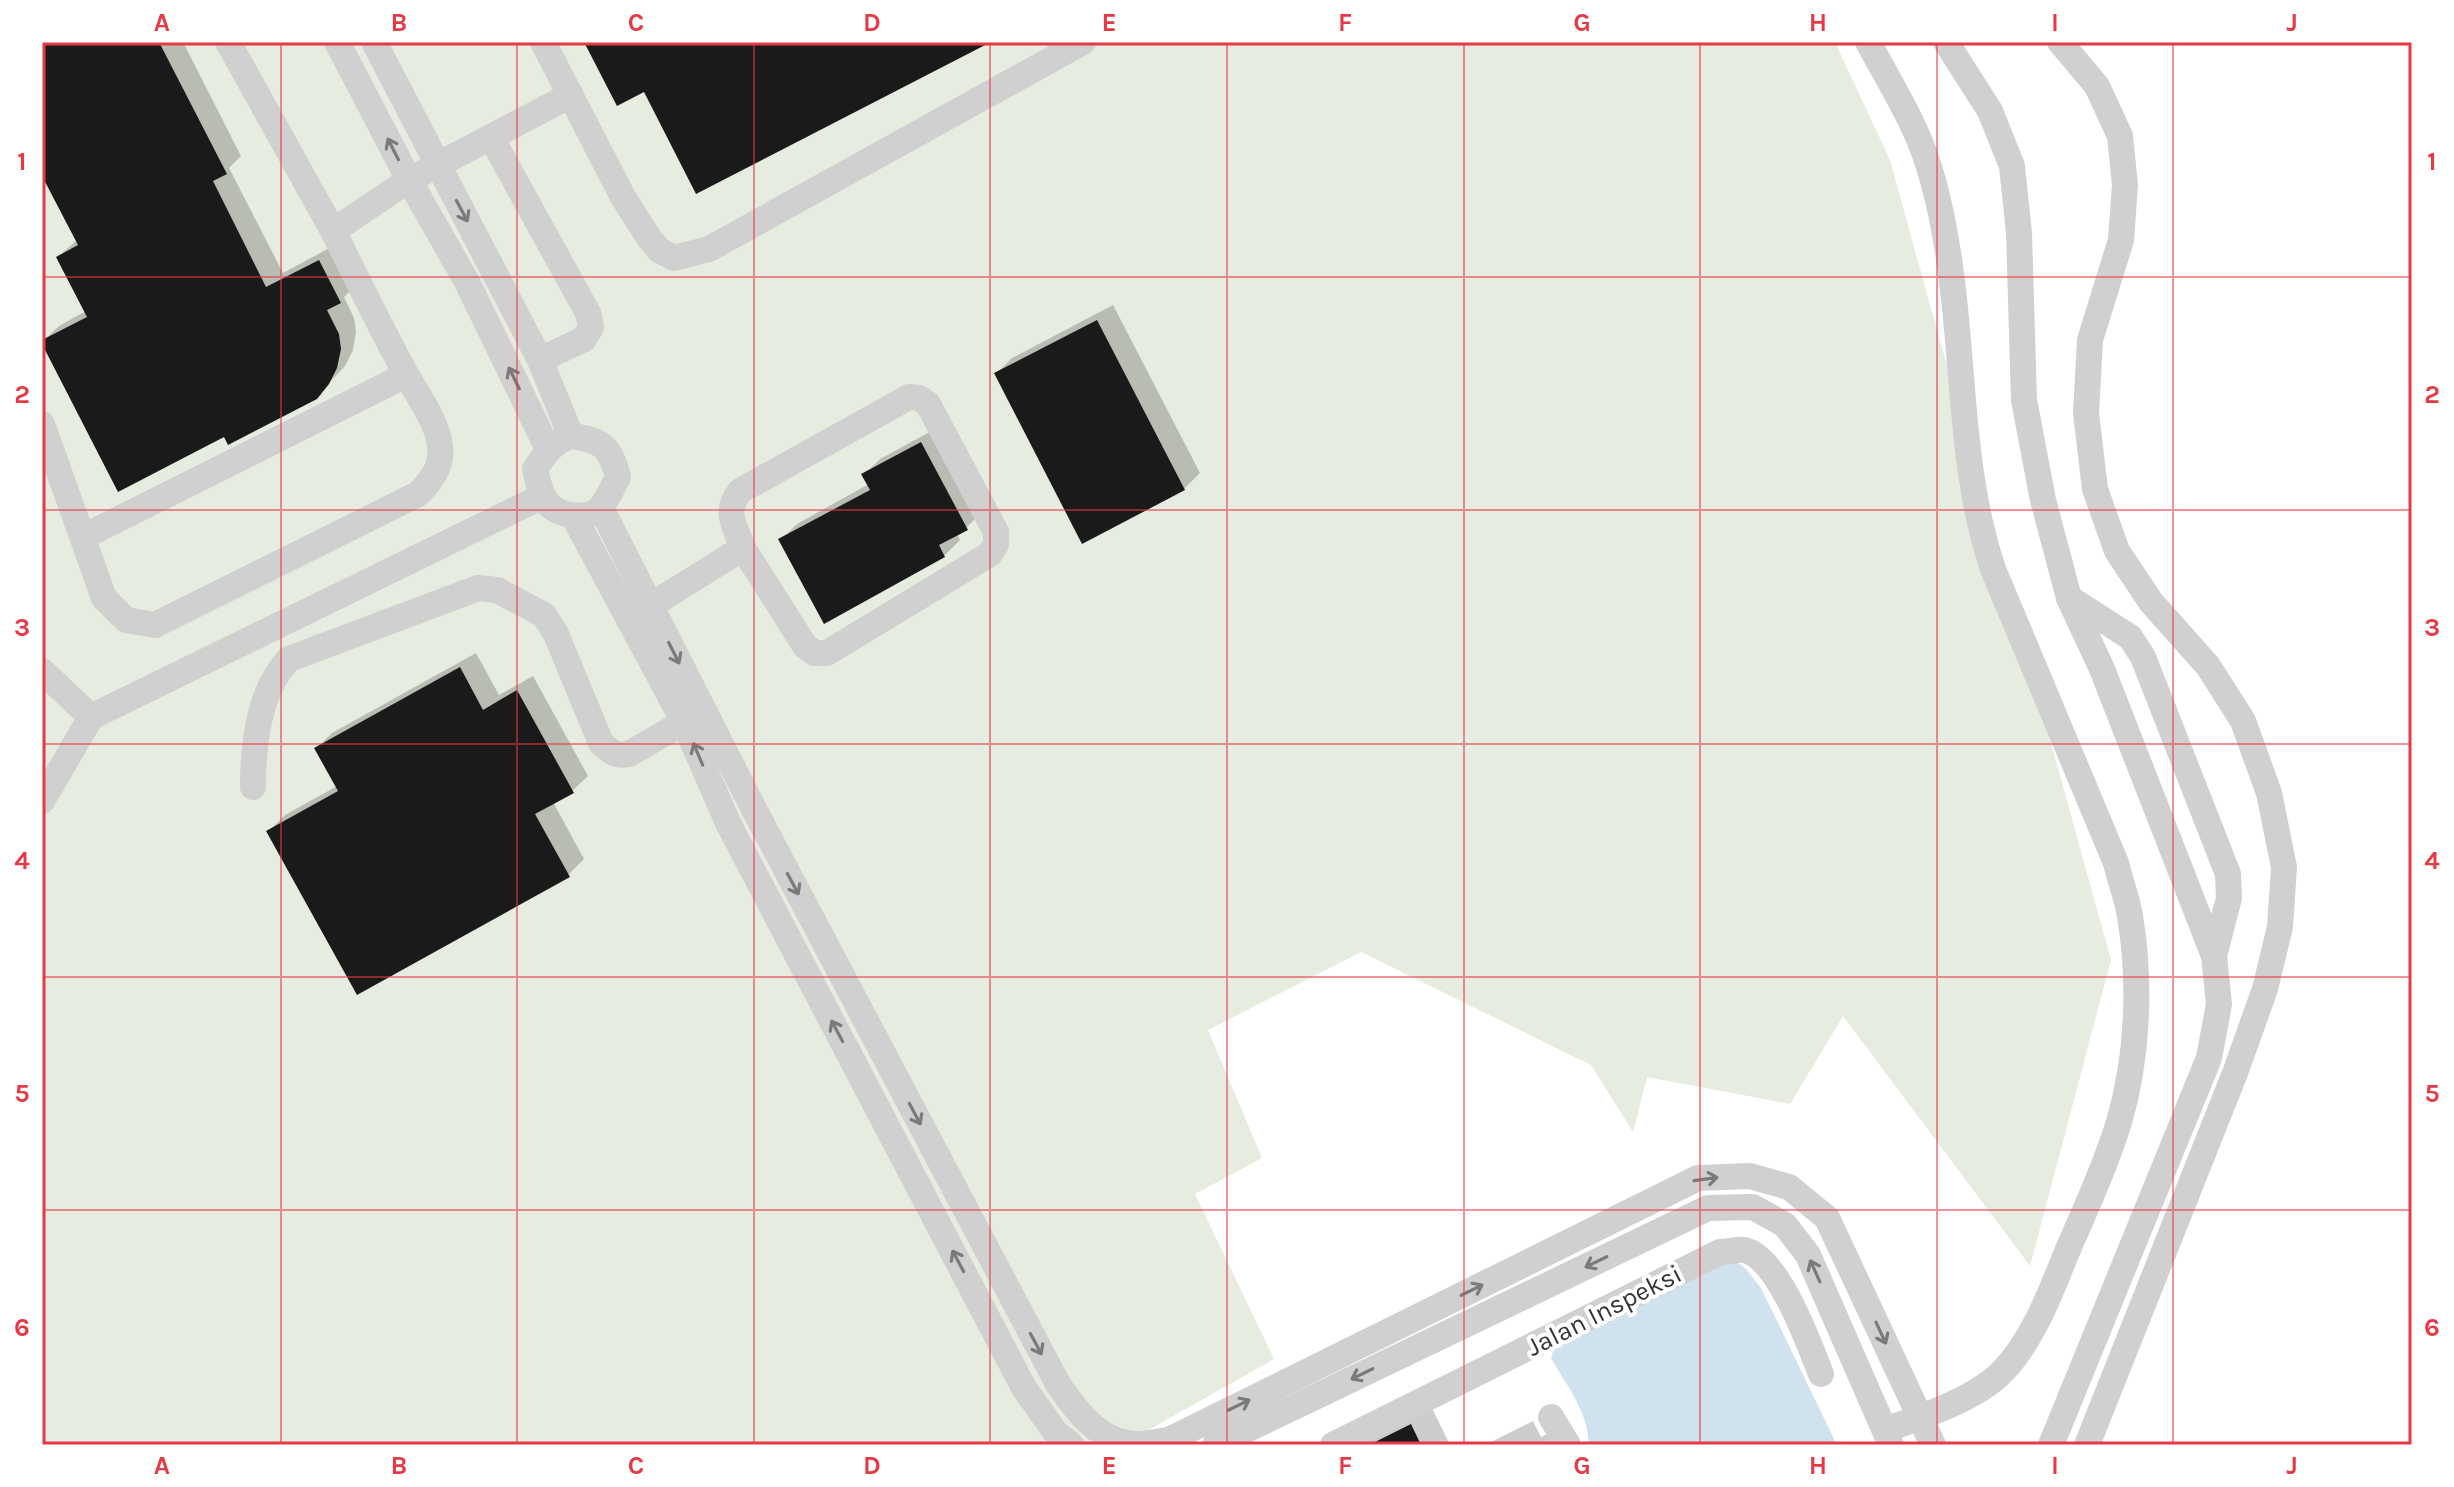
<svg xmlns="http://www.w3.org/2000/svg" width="2454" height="1487" font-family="Karla,sans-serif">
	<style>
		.green { fill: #e6ecdf }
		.water { fill: #cfe2ee }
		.shadow { fill: #0003 }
		.building { fill: #1a1a1a }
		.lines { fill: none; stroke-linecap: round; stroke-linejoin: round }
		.minor { stroke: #d0d0d0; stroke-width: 26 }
		.oneway { stroke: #7a7a7a }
		.grid { fill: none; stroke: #e63946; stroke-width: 2; stroke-opacity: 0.55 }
		.labels { text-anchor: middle; stroke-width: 8; stroke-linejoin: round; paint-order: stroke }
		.street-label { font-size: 26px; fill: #333; stroke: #fff }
		.neatline { fill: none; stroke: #e63946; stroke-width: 3 }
		.grid-label { font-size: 26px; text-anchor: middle; font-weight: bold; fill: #e63946 }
	</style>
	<rect width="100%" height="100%" fill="#fff"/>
	<path class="green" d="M 42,42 L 1835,42 L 1890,160 L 2111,960 L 2030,1266 L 1843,1016 L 1790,1104 L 1647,1077 L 1633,1132 L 1591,1065 L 1361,952 L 1208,1030 L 1262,1158 L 1195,1194 L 1274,1359 L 1122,1445 L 42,1445 Z"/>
	<path class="water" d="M 1734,1260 L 1746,1269 L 1761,1288 L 1837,1445 L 1588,1445 C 1591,1416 1565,1383 1551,1358 L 1555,1345 L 1711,1263 Z"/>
	<g class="shadow">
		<path d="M 42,42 L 183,42 L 241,156 L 229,168 L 283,273 L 335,245 L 356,285 L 344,297 L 354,318 L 356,332 L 353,350 L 345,366 L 316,397 L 225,434 L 43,341 L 59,326 L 86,311 L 58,257 L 77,240 L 42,171 Z"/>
		<path d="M 1113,305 L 1200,473 L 1184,489 L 996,374 L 1012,358 Z"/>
		<path d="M 937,428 L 982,512 L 966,528 L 956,533 L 960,540 L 944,556 L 781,540 L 797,524 L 869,484 L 864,475 L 880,459 Z"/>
		<path d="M 476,653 L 499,695 L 533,676 L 588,776 L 572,791 L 553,802 L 584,859 L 568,875 L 269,831 L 285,815 L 337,786 L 316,749 L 332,733 Z"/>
		<path d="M 1431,1406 L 1450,1445 L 1351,1445 Z"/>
		<path d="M 1533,1421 L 1541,1437 L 1551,1432 L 1558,1445 L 1485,1445 Z"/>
	</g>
	<g class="building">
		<path d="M 42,42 L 159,42 L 227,174 L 213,181 L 266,287 L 319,260 L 341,303 L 327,310 L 339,334 L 341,349 L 337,368 L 329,384 L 317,399 L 228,445 L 224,437 L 118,492 L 42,344 L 42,340 L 87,317 L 56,257 L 78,245 L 42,176 Z"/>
		<path d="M 584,42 L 991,42 L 696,194 L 644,92 L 617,106 Z"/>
		<path d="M 1097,320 L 1185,490 L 1082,544 L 994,373 Z"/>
		<path d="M 921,442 L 968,530 L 939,545 L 945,557 L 824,624 L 778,539 L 870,490 L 861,474 Z"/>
		<path d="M 460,667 L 483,710 L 517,690 L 574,793 L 535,814 L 570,877 L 357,995 L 266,831 L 338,791 L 314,748 Z"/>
		<path d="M 1411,1424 L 1421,1445 L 1369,1445 Z"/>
	</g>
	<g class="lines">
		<g class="minor">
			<path d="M 228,42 L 333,231"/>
			<path d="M 337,42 L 409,180 L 467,282 L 548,449"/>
			<path d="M 374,42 L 540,360 L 571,436"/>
			<path d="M 543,42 L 623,197 L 649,238 L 659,250 L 674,258 L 709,249 L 1083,42"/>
			<path d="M 1868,42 C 1883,70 1900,98 1914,128 C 1935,172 1946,233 1952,281 C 1964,377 1962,477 1993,569 L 2116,863 C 2120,880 2127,898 2130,916 C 2141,983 2138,1057 2119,1122 C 2106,1164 2087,1206 2069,1247 C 2052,1288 2035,1337 2004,1370 C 1977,1399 1921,1417 1885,1430"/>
			<path d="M 1946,42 L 1990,111 L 2012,166 L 2019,233 L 2024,400 L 2043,500 L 2069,598 L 2102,669 L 2214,956 L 2219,1004 L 2209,1058 L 2051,1445"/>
			<path d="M 2060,42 L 2097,86 L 2120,136 L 2125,185 L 2121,240 L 2090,340 L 2086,413 L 2095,489 L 2117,551 L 2151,602 L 2208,666 L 2243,721 L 2269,793 L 2284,867 L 2280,927 L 2265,989 L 2235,1073 L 2087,1445"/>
			<path d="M 492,139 L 588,313 L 591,327 L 584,339 L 540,360"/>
			<path d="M 42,424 L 104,598 L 126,620 L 155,625 L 418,494 C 431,481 443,466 440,446 C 437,420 418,397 406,374 C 380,327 357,278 333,231 L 409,180 L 571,95"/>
			<path d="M 571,436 C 603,440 610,447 618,477 C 613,486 608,498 602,506 C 590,521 562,517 549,505 C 540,496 538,481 535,469 C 546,453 553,442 571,436 Z"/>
			<path d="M 601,508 L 755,811 L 1058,1384 C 1077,1412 1100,1443 1137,1444 C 1147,1444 1159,1441 1169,1440 L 1698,1178 L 1750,1176 L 1789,1187 L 1827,1218 L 1933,1445"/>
			<path d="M 574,517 L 684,722 L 729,825 L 1024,1388 L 1056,1433 L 1071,1445"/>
			<path d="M 83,537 L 406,375"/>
			<path d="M 2069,598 L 2130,637 L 2143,657 L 2228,874 L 2229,898 L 2214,956"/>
			<path d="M 650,606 L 743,548 L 805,646 L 815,653 L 827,653 L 990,554 L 996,544 L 996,532 L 928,404 L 919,398 L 909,397 L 740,491 C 724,513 734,524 743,548"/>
			<path d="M 42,671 L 91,717"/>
			<path d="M 253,787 C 253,745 259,690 289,659 L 478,588 L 497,590 L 544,615 L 556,634 L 601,743 C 610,751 616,757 629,754 L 684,722 L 699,717"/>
			<path d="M 42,801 L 91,717 L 543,496"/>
			<path d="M 1551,1417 L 1568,1445"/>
			<path d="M 1215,1445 L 1708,1208 L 1753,1207 L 1785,1225 L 1808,1255 L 1891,1445"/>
			<path d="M 1333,1445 L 1720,1252 C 1727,1252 1738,1249 1745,1250 C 1779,1259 1809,1344 1821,1374"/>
		</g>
	</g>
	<defs><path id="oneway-shaft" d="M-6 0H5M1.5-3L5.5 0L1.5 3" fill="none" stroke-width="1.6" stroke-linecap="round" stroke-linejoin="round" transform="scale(2)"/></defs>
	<g class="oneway">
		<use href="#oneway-shaft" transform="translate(393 149) rotate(-117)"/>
		<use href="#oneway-shaft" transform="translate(462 211) rotate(62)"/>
		<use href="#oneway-shaft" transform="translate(514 378) rotate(-116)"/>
		<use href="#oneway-shaft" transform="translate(674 653) rotate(63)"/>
		<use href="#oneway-shaft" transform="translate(698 754) rotate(-113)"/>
		<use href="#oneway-shaft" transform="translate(793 884) rotate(62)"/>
		<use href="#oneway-shaft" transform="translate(837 1031) rotate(-118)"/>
		<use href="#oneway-shaft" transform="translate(915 1114) rotate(62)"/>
		<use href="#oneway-shaft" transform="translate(1706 1179) rotate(-8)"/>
		<use href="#oneway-shaft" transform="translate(958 1261) rotate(-118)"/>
		<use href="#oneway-shaft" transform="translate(1596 1262) rotate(154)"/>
		<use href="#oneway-shaft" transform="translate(1815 1271) rotate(-114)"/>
		<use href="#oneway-shaft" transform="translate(1472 1290) rotate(-26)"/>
		<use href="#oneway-shaft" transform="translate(1881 1333) rotate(65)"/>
		<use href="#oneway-shaft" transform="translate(1036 1344) rotate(62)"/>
		<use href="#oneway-shaft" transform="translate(1362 1374) rotate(154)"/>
		<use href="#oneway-shaft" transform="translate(1239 1405) rotate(-26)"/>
	</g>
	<path class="grid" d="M 281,42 L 281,1445M 517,42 L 517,1445M 754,42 L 754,1445M 990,42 L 990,1445M 1227,42 L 1227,1445M 1464,42 L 1464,1445M 1700,42 L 1700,1445M 1937,42 L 1937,1445M 2173,42 L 2173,1445M 42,277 L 2412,277M 42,510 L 2412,510M 42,744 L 2412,744M 42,977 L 2412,977M 42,1210 L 2412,1210"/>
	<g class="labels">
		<g class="street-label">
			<text transform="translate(1604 1310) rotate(-27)" y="9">Jalan Inspeksi</text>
		</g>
	</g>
	<rect width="2454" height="1487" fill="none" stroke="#ffffff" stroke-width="88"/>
	<rect x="44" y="44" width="2366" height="1399" class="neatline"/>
	<g class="grid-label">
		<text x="162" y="31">A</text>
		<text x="399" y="31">B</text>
		<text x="636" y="31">C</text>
		<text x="872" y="31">D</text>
		<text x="1109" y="31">E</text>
		<text x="1345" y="31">F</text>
		<text x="1582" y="31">G</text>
		<text x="1818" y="31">H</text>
		<text x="2055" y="31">I</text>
		<text x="2292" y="31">J</text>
		<text x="22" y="170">1</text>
		<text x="2432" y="170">1</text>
		<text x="22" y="403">2</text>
		<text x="2432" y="403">2</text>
		<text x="22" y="636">3</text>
		<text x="2432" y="636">3</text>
		<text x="22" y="869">4</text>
		<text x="2432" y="869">4</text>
		<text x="22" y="1102">5</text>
		<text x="2432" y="1102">5</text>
		<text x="22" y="1336">6</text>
		<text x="2432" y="1336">6</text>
		<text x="162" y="1474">A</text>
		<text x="399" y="1474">B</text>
		<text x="636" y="1474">C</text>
		<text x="872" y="1474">D</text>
		<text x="1109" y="1474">E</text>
		<text x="1345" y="1474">F</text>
		<text x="1582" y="1474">G</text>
		<text x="1818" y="1474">H</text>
		<text x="2055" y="1474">I</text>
		<text x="2292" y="1474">J</text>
	</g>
</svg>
